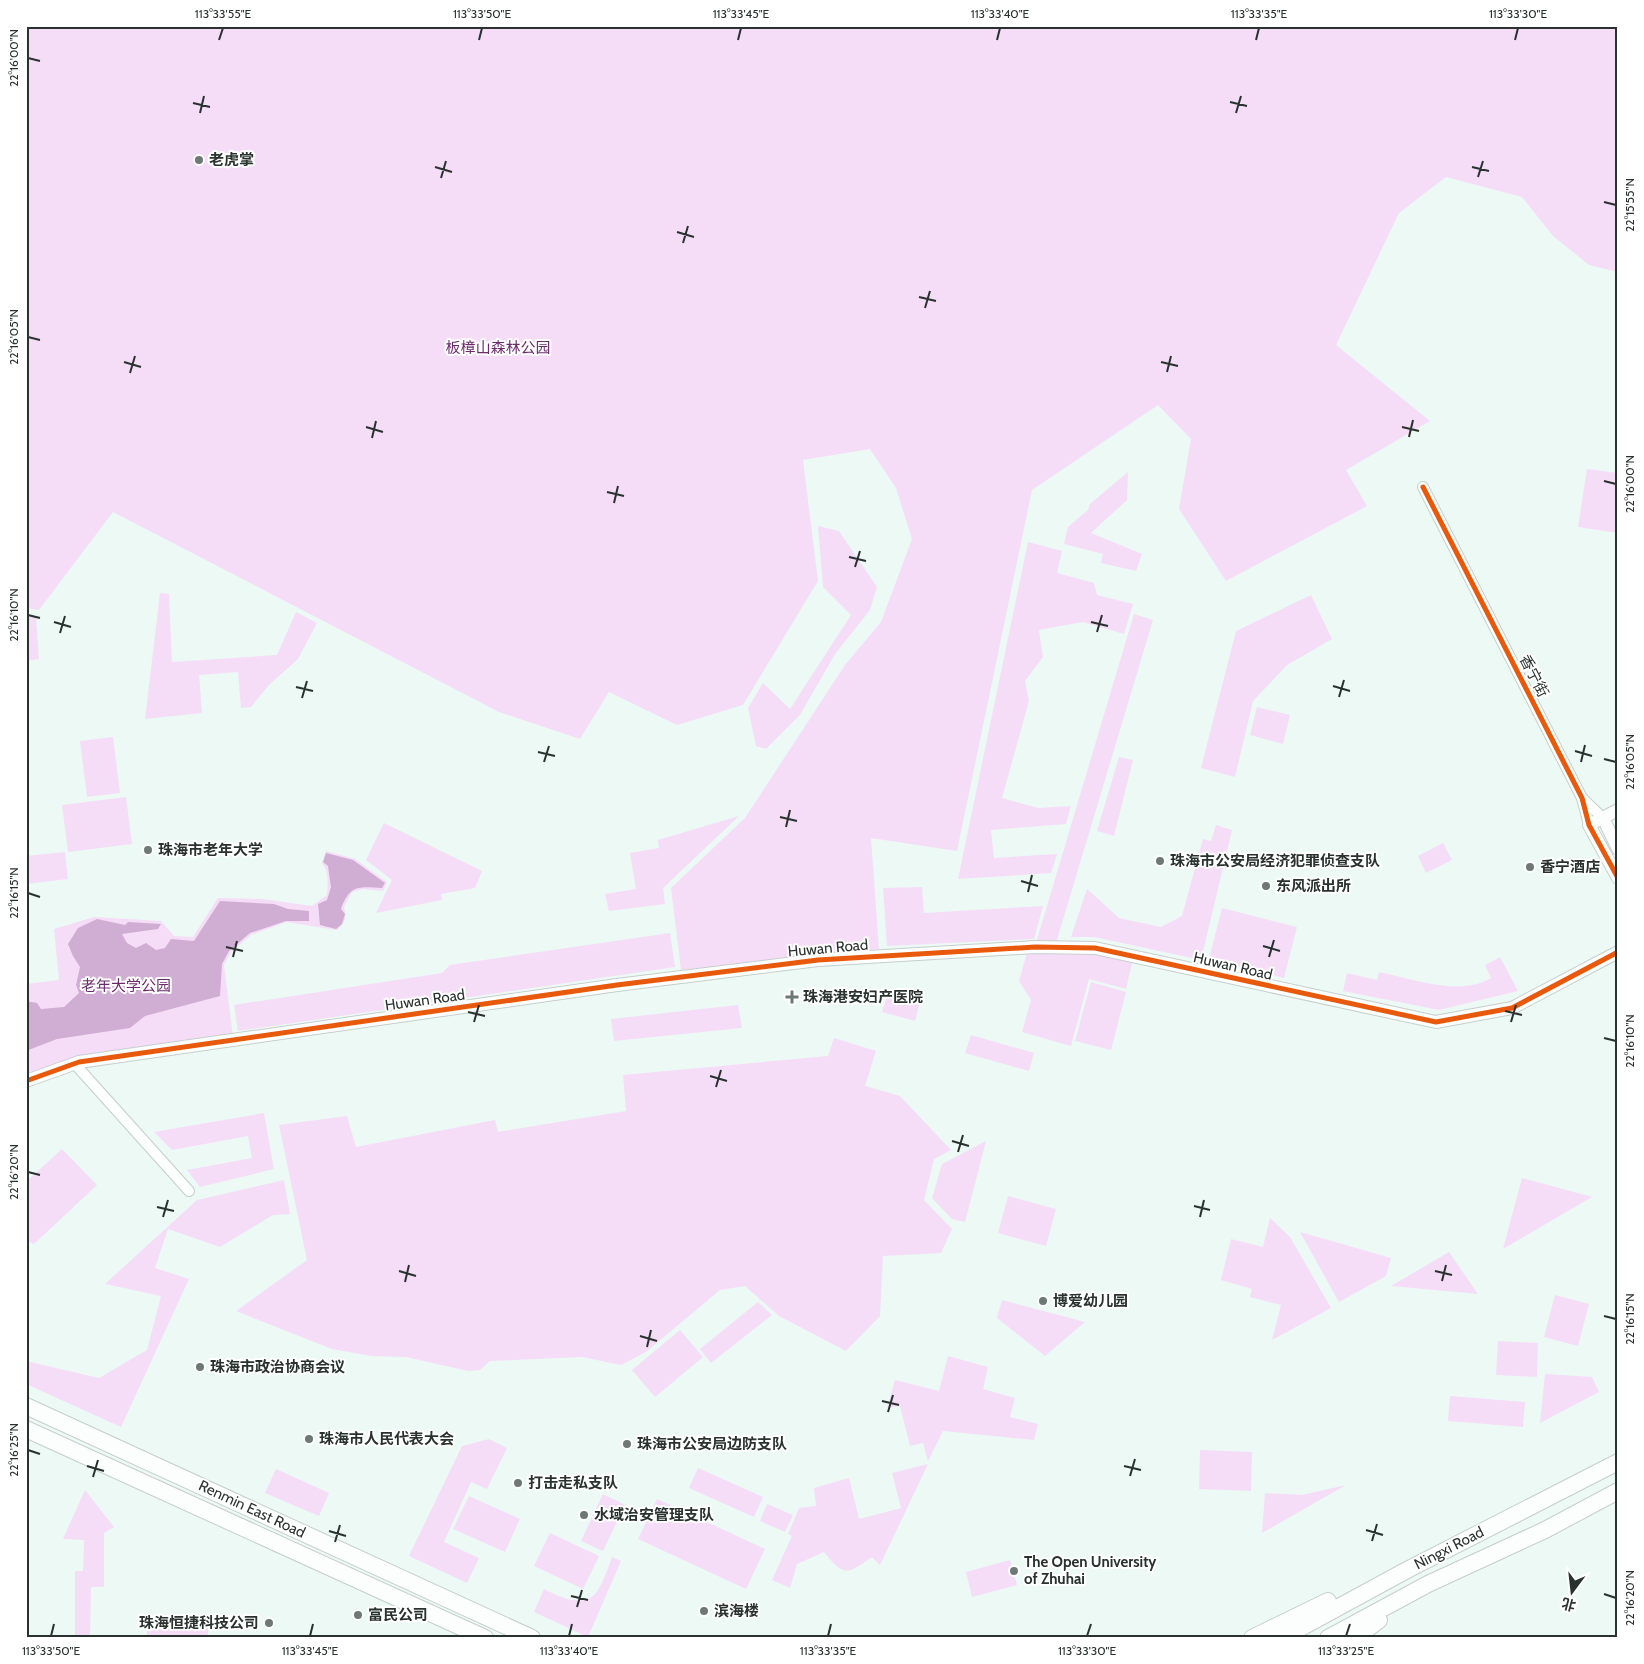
<svg xmlns="http://www.w3.org/2000/svg" width="1644" height="1664" font-family="Cabin,'Noto Sans SC',sans-serif">
	<style>
		.green { fill: #f5ddf8 }
		.water { fill: #d0add2 }
		.lines { fill: none; stroke-linecap: round; stroke-linejoin: round }
		.minor-casing { stroke: #c5cfcc; stroke-width: 12 }
		.tertiary-casing { stroke: #c5cfcc; stroke-width: 14 }
		.primary-casing { stroke: #c5cfcc; stroke-width: 18 }
		.minor { stroke: #fcfefe; stroke-width: 10 }
		.tertiary { stroke: #fcfefe; stroke-width: 12 }
		.primary { stroke: #fcfefe; stroke-width: 16 }
		.cycleway-casing { stroke: #fff; stroke-width: 8 }
		.cycleway { stroke: #e8590c; stroke-width: 5 }
		.ticks { fill: none; stroke: #29322f; stroke-width: 2 }
		.poi-dot { fill: #6e7874; stroke: #fff; stroke-width: 2 }
		.labels { text-anchor: middle; stroke-width: 4; stroke-linejoin: round; paint-order: stroke }
		.poi-label { font-size: 15px; font-weight: bold; fill: #29322f; stroke: #fff; text-anchor: start }
		.park-label { font-size: 15px; fill: #6c2a6d; stroke: #fff }
		.street-label { font-size: 15px; fill: #29322f; stroke: #fff }
		.neatline { fill: none; stroke: #29322f; stroke-width: 2 }
		.ticks-label { font-size: 12px; text-anchor: middle; fill: #29322f }
	</style>
	<rect width="100%" height="100%" fill="#edf9f5"/>
	<g class="green">
		<path d="M 26,26 L 1618,26 L 1618,272 L 1589,265 L 1553,236 L 1522,197 L 1446,177 L 1399,213 L 1336,345 L 1430,421 L 1346,470 L 1367,506 L 1226,581 L 1179,509 L 1191,439 L 1158,405 L 1032,490 L 957,851 L 871,838 L 879,949 L 681,970 L 671,888 L 745,818 L 845,665 L 881,622 L 912,539 L 896,488 L 870,449 L 803,460 L 818,581 L 743,705 L 677,725 L 609,692 L 580,739 L 499,712 L 113,512 L 39,610 L 26,608 Z"/>
		<path d="M 1587,469 L 1618,473 L 1618,533 L 1578,527 Z"/>
		<path d="M 1128,472 L 1127,500 L 1091,533 L 1142,554 L 1136,571 L 1101,563 L 1103,554 L 1064,544 L 1068,527 L 1088,510 L 1090,504 Z"/>
		<path d="M 818,526 L 839,531 L 877,587 L 870,610 L 835,654 L 800,715 L 766,749 L 756,746 L 748,708 L 763,683 L 790,709 L 851,615 L 823,587 Z"/>
		<path d="M 1028,542 L 1062,551 L 1057,573 L 1094,583 L 1097,595 L 1133,604 L 1124,634 L 1083,622 L 1039,630 L 1043,657 L 1025,681 L 1029,701 L 1002,798 L 1038,808 L 1071,806 L 1066,824 L 991,830 L 994,858 L 1057,854 L 1051,873 L 958,879 Z"/>
		<path d="M 160,593 L 169,594 L 172,662 L 277,655 L 296,612 L 317,623 L 298,659 L 269,685 L 251,707 L 241,708 L 238,672 L 199,675 L 202,713 L 145,719 Z"/>
		<path d="M 1311,595 L 1332,639 L 1287,665 L 1253,701 L 1235,777 L 1201,768 L 1236,631 Z"/>
		<path d="M 1134,614 L 1153,620 L 1056,943 L 1036,943 Z"/>
		<path d="M 26,616 L 36,617 L 39,659 L 26,661 Z"/>
		<path d="M 1257,707 L 1290,715 L 1283,744 L 1250,735 Z"/>
		<path d="M 113,737 L 120,793 L 87,797 L 80,741 Z"/>
		<path d="M 1119,757 L 1133,760 L 1114,836 L 1097,831 Z"/>
		<path d="M 126,797 L 132,844 L 68,852 L 62,805 Z"/>
		<path d="M 739,816 L 663,888 L 665,904 L 609,911 L 605,894 L 636,889 L 630,853 L 659,848 L 658,840 Z"/>
		<path d="M 384,823 L 482,871 L 475,888 L 441,894 L 442,900 L 376,913 L 392,880 L 366,860 Z"/>
		<path d="M 1216,825 L 1232,830 L 1201,960 L 1094,937 L 1071,937 L 1087,889 L 1119,918 L 1161,927 L 1182,916 L 1203,839 L 1211,841 Z"/>
		<path d="M 1443,843 L 1452,860 L 1426,873 L 1418,856 Z"/>
		<path d="M 326,851 L 355,859 L 387,882 L 383,891 L 363,889 L 352,892 L 344,907 C 347,918 345,923 337,930 L 286,922 L 251,935 L 231,952 L 224,965 L 233,1037 L 79,1060 L 26,1080 L 26,984 L 59,980 L 54,929 L 94,917 L 161,921 L 174,936 L 193,937 L 218,898 L 262,899 L 312,906 L 327,895 C 328,884 329,871 322,863 Z"/>
		<path d="M 65,852 L 68,879 L 26,884 L 26,856 Z"/>
		<path d="M 922,887 L 924,913 L 1043,906 L 1034,939 L 887,946 L 883,888 Z"/>
		<path d="M 1222,908 L 1297,927 L 1284,978 L 1209,959 Z"/>
		<path d="M 670,933 L 675,967 L 238,1031 L 234,1005 L 442,973 L 450,965 Z"/>
		<path d="M 1028,949 L 1095,951 L 1133,959 L 1126,989 L 1089,979 L 1071,1046 L 1022,1032 L 1031,1000 L 1019,981 Z"/>
		<path d="M 1500,957 L 1518,991 L 1439,1010 L 1343,991 L 1347,973 L 1377,980 L 1379,972 C 1414,979 1459,997 1491,978 L 1485,965 Z"/>
		<path d="M 1091,982 L 1126,992 L 1111,1050 L 1075,1041 Z"/>
		<path d="M 888,993 L 920,1002 L 915,1021 L 882,1012 Z"/>
		<path d="M 738,1005 L 742,1028 L 614,1041 L 611,1019 Z"/>
		<path d="M 971,1035 L 1034,1053 L 1029,1071 L 965,1053 Z"/>
		<path d="M 834,1038 L 876,1051 L 865,1086 L 900,1096 L 951,1150 L 934,1159 L 924,1200 L 952,1229 L 941,1253 L 883,1256 L 880,1316 L 846,1351 L 779,1316 L 745,1286 L 720,1290 L 646,1352 L 621,1365 L 582,1357 L 490,1361 L 480,1370 L 468,1371 L 406,1357 L 371,1356 L 332,1349 L 236,1311 L 307,1260 L 279,1125 L 347,1116 L 356,1147 L 495,1120 L 498,1132 L 626,1111 L 623,1075 L 828,1056 Z"/>
		<path d="M 264,1113 L 274,1169 L 200,1187 L 187,1170 L 252,1158 L 248,1136 L 172,1150 L 154,1132 Z"/>
		<path d="M 986,1141 L 965,1222 L 952,1219 L 932,1198 L 942,1164 Z"/>
		<path d="M 62,1149 L 97,1185 L 34,1244 L 26,1241 L 26,1182 Z"/>
		<path d="M 1522,1178 L 1592,1197 L 1503,1249 Z"/>
		<path d="M 284,1180 L 290,1214 L 273,1215 L 220,1247 L 168,1229 L 155,1268 L 189,1279 L 121,1427 L 26,1384 L 26,1361 L 99,1378 L 147,1350 L 161,1296 L 105,1284 L 197,1200 Z"/>
		<path d="M 1008,1196 L 1056,1209 L 1046,1246 L 998,1233 Z"/>
		<path d="M 1270,1218 L 1290,1237 L 1331,1308 L 1272,1340 L 1281,1305 L 1250,1297 L 1252,1289 L 1221,1280 L 1231,1239 L 1263,1247 Z"/>
		<path d="M 1300,1232 L 1391,1258 L 1386,1276 L 1339,1302 Z"/>
		<path d="M 1449,1252 L 1478,1294 L 1391,1286 Z"/>
		<path d="M 1555,1295 L 1589,1304 L 1578,1346 L 1544,1337 Z"/>
		<path d="M 1002,1300 L 1085,1322 L 1045,1356 L 997,1318 Z"/>
		<path d="M 758,1302 L 772,1315 L 711,1363 L 700,1349 Z"/>
		<path d="M 680,1330 L 703,1357 L 655,1397 L 632,1370 Z"/>
		<path d="M 1498,1341 L 1538,1343 L 1537,1377 L 1496,1375 Z"/>
		<path d="M 948,1356 L 988,1367 L 983,1389 L 1015,1398 L 1010,1417 L 1038,1424 L 1034,1440 L 943,1431 L 928,1461 L 923,1443 L 910,1446 L 900,1406 L 887,1408 L 895,1380 L 939,1391 Z"/>
		<path d="M 1545,1374 L 1592,1377 L 1599,1392 L 1540,1423 Z"/>
		<path d="M 1450,1396 L 1525,1402 L 1523,1427 L 1448,1421 Z"/>
		<path d="M 489,1439 L 507,1448 L 487,1489 L 471,1482 L 444,1542 L 479,1558 L 467,1583 L 409,1556 L 462,1446 Z"/>
		<path d="M 1200,1450 L 1252,1452 L 1251,1491 L 1199,1489 Z"/>
		<path d="M 928,1464 L 880,1565 L 872,1557 C 847,1574 845,1578 824,1552 L 797,1564 L 790,1588 L 772,1580 L 792,1536 L 788,1534 L 799,1508 L 816,1506 L 814,1488 L 849,1478 L 859,1519 L 901,1508 L 892,1473 Z"/>
		<path d="M 698,1468 L 763,1497 L 754,1517 L 689,1488 Z"/>
		<path d="M 276,1469 L 329,1493 L 319,1516 L 265,1493 Z"/>
		<path d="M 1346,1485 L 1262,1533 L 1265,1493 L 1302,1495 Z"/>
		<path d="M 85,1490 L 114,1527 L 104,1533 L 104,1587 L 91,1587 L 90,1638 L 75,1637 L 75,1571 L 83,1571 L 84,1540 L 63,1539 Z"/>
		<path d="M 603,1494 L 625,1505 L 603,1551 L 581,1541 Z"/>
		<path d="M 469,1496 L 520,1519 L 505,1552 L 453,1529 Z"/>
		<path d="M 657,1499 L 765,1549 L 746,1589 L 638,1539 Z"/>
		<path d="M 767,1504 L 793,1515 L 785,1532 L 760,1521 Z"/>
		<path d="M 550,1533 L 599,1556 L 583,1589 L 534,1566 Z"/>
		<path d="M 612,1557 L 621,1561 L 588,1637 L 534,1612 L 544,1589 C 559,1597 586,1610 598,1590 C 604,1580 608,1568 612,1557 Z"/>
		<path d="M 1010,1560 L 1017,1585 L 972,1597 L 966,1572 Z"/>
		<path d="M 147,1619 L 209,1620 L 208,1638 L 147,1638 Z"/>
	</g>
	<g class="water">
		<path d="M 326,853 L 353,860 L 385,883 L 382,888 C 359,887 350,884 341,909 L 345,914 L 342,924 L 336,929 L 320,925 L 318,904 L 327,900 L 331,887 L 328,866 L 323,862 Z"/>
		<path d="M 220,901 L 274,904 L 288,909 L 309,911 L 309,921 L 286,921 L 250,933 L 229,951 L 222,964 L 220,996 L 145,1016 L 130,1028 L 57,1039 L 26,1051 L 26,1001 L 37,1003 L 41,1009 L 64,1007 L 79,993 L 76,985 L 80,967 L 73,956 L 68,944 L 78,928 L 97,919 L 125,925 L 128,922 L 161,924 L 158,929 L 122,934 L 127,943 L 136,948 L 146,943 L 156,950 L 165,948 L 171,939 L 194,941 Z"/>
	</g>
	<g class="lines">
		<g class="minor-casing">
			<g id="minor">
				<path d="M 1423,487 L 1582,798 L 1589,825"/>
				<path d="M 1582,798 L 1603,818"/>
				<path d="M 74,1063 L 189,1191"/>
			</g>
		</g>
		<g class="tertiary-casing">
			<g id="tertiary">
				<path d="M 1618,810 L 1589,825 L 1618,878"/>
				<path d="M 1603,818 L 1618,849"/>
				<path d="M 26,1081 L 79,1062 L 617,985 L 818,960 L 1035,947 L 1095,948 L 1436,1022 L 1512,1008 L 1618,952"/>
			</g>
		</g>
		<g class="primary-casing">
			<g id="primary">
				<path d="M 26,1406 L 532,1638"/>
				<path d="M 26,1429 L 485,1638"/>
				<path d="M 1252,1638 L 1328,1601"/>
				<path d="M 1282,1638 L 1407,1570 L 1618,1462"/>
				<path d="M 1328,1638 L 1428,1584 L 1545,1530 L 1618,1491"/>
				<path d="M 1355,1638 L 1379,1620"/>
			</g>
		</g>
		<use href="#minor" class="minor"/>
		<use href="#tertiary" class="tertiary"/>
		<use href="#primary" class="primary"/>
		<g class="cycleway-casing">
			<g id="cycleway">
				<path d="M 1423,487 L 1582,798 L 1589,825 L 1618,878"/>
				<path d="M 26,1081 L 79,1062 L 617,985 L 818,960 L 1035,947 L 1095,948 L 1436,1022 L 1512,1008 L 1618,952"/>
			</g>
		</g>
		<use href="#cycleway" class="cycleway"/>
	</g>
	<path class="ticks" d="M 219,40 L 223,28M 479,40 L 482,28M 738,40 L 741,28M 997,40 L 1000,28M 1256,40 L 1259,28M 1515,40 L 1518,28M 28,58 L 40,61M 1230,102 L 1247,106M 193,103 L 210,107M 200,113 L 204,96M 1236,113 L 1241,96M 435,167 L 452,172M 1472,167 L 1489,171M 1478,177 L 1483,161M 441,178 L 446,161M 1604,202 L 1616,205M 677,232 L 694,237M 683,243 L 688,226M 919,297 L 936,301M 925,308 L 930,291M 28,337 L 40,340M 124,362 L 141,367M 1161,362 L 1178,366M 1167,372 L 1171,356M 130,373 L 135,356M 366,427 L 383,432M 1402,427 L 1419,431M 1409,437 L 1413,420M 372,438 L 376,421M 1604,481 L 1616,484M 607,492 L 624,496M 614,503 L 618,486M 849,557 L 866,561M 855,567 L 860,551M 28,615 L 40,618M 54,622 L 71,627M 1091,622 L 1108,626M 1097,632 L 1102,615M 60,633 L 65,616M 1333,686 L 1350,691M 296,687 L 313,691M 1339,697 L 1344,680M 302,698 L 307,681M 1575,751 L 1592,756M 538,752 L 555,756M 1604,759 L 1616,762M 544,762 L 549,746M 1581,762 L 1585,745M 780,817 L 797,821M 786,827 L 790,810M 1021,881 L 1038,886M 1028,892 L 1032,875M 28,893 L 40,897M 1263,946 L 1280,951M 226,947 L 243,951M 233,957 L 237,941M 1269,957 L 1274,940M 1505,1011 L 1522,1015M 468,1012 L 485,1016M 474,1022 L 479,1005M 1511,1022 L 1516,1005M 1604,1038 L 1616,1041M 710,1076 L 727,1081M 716,1087 L 721,1070M 952,1141 L 969,1146M 958,1152 L 963,1135M 28,1172 L 40,1175M 1194,1206 L 1210,1210M 157,1207 L 174,1211M 163,1217 L 168,1200M 1200,1217 L 1204,1200M 399,1271 L 416,1276M 1435,1271 L 1452,1275M 1442,1281 L 1446,1265M 405,1282 L 409,1265M 1604,1316 L 1616,1319M 640,1336 L 657,1341M 647,1347 L 651,1330M 882,1401 L 899,1405M 888,1412 L 893,1395M 28,1450 L 40,1454M 87,1466 L 104,1471M 1124,1466 L 1141,1470M 1130,1476 L 1135,1459M 93,1477 L 98,1460M 1366,1530 L 1383,1535M 329,1531 L 346,1536M 1372,1541 L 1377,1524M 335,1542 L 340,1525M 1604,1594 L 1616,1598M 571,1596 L 588,1600M 577,1607 L 582,1590M 51,1636 L 54,1624M 310,1636 L 313,1624M 569,1636 L 572,1624M 828,1636 L 831,1624M 1087,1636 L 1091,1624M 1346,1636 L 1350,1624"/>
	<g class="poi-dot">
		<circle cx="199" cy="160" r="5"/>
		<circle cx="148" cy="850" r="5"/>
		<circle cx="1160" cy="861" r="5"/>
		<circle cx="1530" cy="867" r="5"/>
		<circle cx="1266" cy="886" r="5"/>
		<path d="M789.5 989.5h5v5h5v5h-5v5h-5v-5h-5v-5h5z"/>
		<circle cx="1043" cy="1301" r="5"/>
		<circle cx="200" cy="1367" r="5"/>
		<circle cx="309" cy="1439" r="5"/>
		<circle cx="627" cy="1444" r="5"/>
		<circle cx="518" cy="1483" r="5"/>
		<circle cx="584" cy="1515" r="5"/>
		<circle cx="1014" cy="1571" r="5"/>
		<circle cx="704" cy="1611" r="5"/>
		<circle cx="358" cy="1615" r="5"/>
		<circle cx="269" cy="1623" r="5"/>
	</g>
	<g class="labels">
		<g class="poi-label">
			<text x="209" y="165">老虎掌</text>
			<text x="158" y="855">珠海市老年大学</text>
			<text x="1170" y="866">珠海市公安局经济犯罪侦查支队</text>
			<text x="1540" y="872">香宁酒店</text>
			<text x="1276" y="891">东风派出所</text>
			<text x="803" y="1002">珠海港安妇产医院</text>
			<text x="1053" y="1306">博爱幼儿园</text>
			<text x="210" y="1372">珠海市政治协商会议</text>
			<text x="319" y="1444">珠海市人民代表大会</text>
			<text x="637" y="1449">珠海市公安局边防支队</text>
			<text x="528" y="1488">打击走私支队</text>
			<text x="594" y="1520">水域治安管理支队</text>
			<text x="1024" y="1567">The Open University<tspan x="1024" dy="17">of Zhuhai</tspan></text>
			<text x="714" y="1616">滨海楼</text>
			<text x="368" y="1620">富民公司</text>
			<text x="259" y="1628" text-anchor="end">珠海恒捷科技公司</text>
		</g>
		<g class="park-label">
			<text x="498" y="353">板樟山森林公园</text>
			<text x="126" y="991">老年大学公园</text>
		</g>
		<g class="street-label">
			<text transform="translate(1534 676) rotate(63)" y="5">香宁街</text>
			<text transform="translate(828 948) rotate(-5)" y="5">Huwan Road</text>
			<text transform="translate(1233 966) rotate(13)" y="5">Huwan Road</text>
			<text transform="translate(425 1000) rotate(-8)" y="5">Huwan Road</text>
			<text transform="translate(252 1509) rotate(25)" y="5">Renmin East Road</text>
			<text transform="translate(1449 1548) rotate(-27)" y="5">Ningxi Road</text>
		</g>
	</g>
	<rect width="1644" height="1664" fill="none" stroke="#ffffff" stroke-width="55"/>
	<g transform="translate(1572 1592) rotate(195)" stroke="#ffffff" stroke-width="4" paint-order="stroke">
	<path d="M0-4L9 19L0 12L-9 19Z" fill="#29322f"/>
	<text y="-8" font-size="14" font-weight="bold" text-anchor="middle" fill="#29322f">北</text>
	</g>
	<rect x="28" y="28" width="1588" height="1608" class="neatline"/>
	<g class="ticks-label">
		<text x="223" y="18">113°33'55"E</text>
		<text x="482" y="18">113°33'50"E</text>
		<text x="741" y="18">113°33'45"E</text>
		<text x="1000" y="18">113°33'40"E</text>
		<text x="1259" y="18">113°33'35"E</text>
		<text x="1518" y="18">113°33'30"E</text>
		<text transform="translate(14 58) rotate(-90)" y="4">22°16'00"N</text>
		<text transform="translate(1630 205) rotate(-90)" y="4">22°15'55"N</text>
		<text transform="translate(14 337) rotate(-90)" y="4">22°16'05"N</text>
		<text transform="translate(1630 484) rotate(-90)" y="4">22°16'00"N</text>
		<text transform="translate(14 615) rotate(-90)" y="4">22°16'10"N</text>
		<text transform="translate(1630 762) rotate(-90)" y="4">22°16'05"N</text>
		<text transform="translate(14 893) rotate(-90)" y="4">22°16'15"N</text>
		<text transform="translate(1630 1041) rotate(-90)" y="4">22°16'10"N</text>
		<text transform="translate(14 1172) rotate(-90)" y="4">22°16'20"N</text>
		<text transform="translate(1630 1319) rotate(-90)" y="4">22°16'15"N</text>
		<text transform="translate(14 1450) rotate(-90)" y="4">22°16'25"N</text>
		<text transform="translate(1630 1598) rotate(-90)" y="4">22°16'20"N</text>
		<text x="51" y="1655">113°33'50"E</text>
		<text x="310" y="1655">113°33'45"E</text>
		<text x="569" y="1655">113°33'40"E</text>
		<text x="828" y="1655">113°33'35"E</text>
		<text x="1087" y="1655">113°33'30"E</text>
		<text x="1346" y="1655">113°33'25"E</text>
	</g>
</svg>
